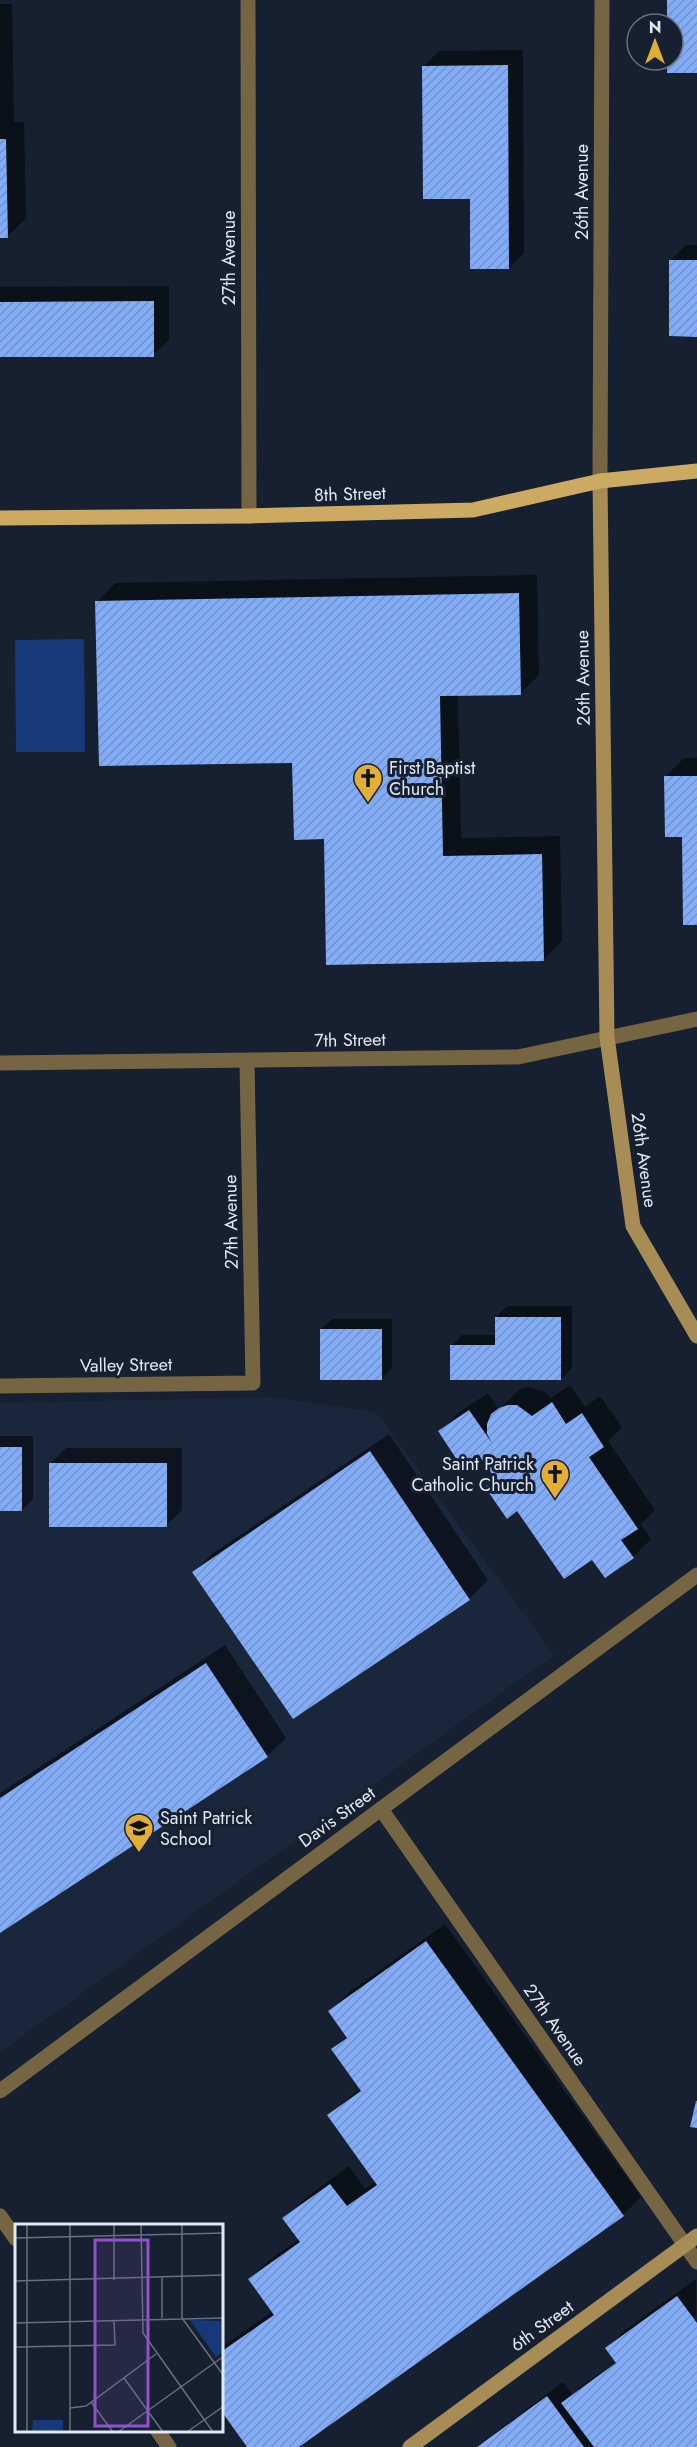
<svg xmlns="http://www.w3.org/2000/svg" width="697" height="2447" font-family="Jost,sans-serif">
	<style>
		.built { fill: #1a263c }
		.park { fill: #173979 }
		.shadow { fill: #0007; fill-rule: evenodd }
		.building { fill: url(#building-hatch) }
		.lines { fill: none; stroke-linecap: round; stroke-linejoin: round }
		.street { stroke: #756543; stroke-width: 15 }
		.secondary { stroke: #a78c55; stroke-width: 15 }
		.primary { stroke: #cdaa62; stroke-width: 15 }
		.labels { text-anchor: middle; stroke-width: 6; stroke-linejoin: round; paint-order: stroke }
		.street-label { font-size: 18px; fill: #e1e8f4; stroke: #162030 }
		.poi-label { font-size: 18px; fill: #e1e8f4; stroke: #162030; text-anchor: start }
		.inset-road { fill: none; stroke: #67707e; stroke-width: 1.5 }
		.view { fill: #8f52ca; fill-opacity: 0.15; stroke: #8f52ca; stroke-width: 3 }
		.inset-edge { fill: none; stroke: #e1e8f4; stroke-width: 3 }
	</style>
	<defs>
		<pattern id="building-hatch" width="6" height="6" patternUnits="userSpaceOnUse" patternTransform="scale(1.5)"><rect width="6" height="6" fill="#83acf7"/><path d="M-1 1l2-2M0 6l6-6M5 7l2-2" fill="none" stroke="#7392cc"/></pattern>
	</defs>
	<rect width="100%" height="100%" fill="#162030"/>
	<path class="built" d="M 271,1397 L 376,1412 L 554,1655 L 0,2052 L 0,1403 Z"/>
	<path class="park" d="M 84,639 L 85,752 L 16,752 L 15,640 Z"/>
	<g class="shadow">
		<path d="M 0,4 L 12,4 L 14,122 L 24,122 L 26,218 L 7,237 L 0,237 Z"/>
		<path d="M 523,50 L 524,253 L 509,268 L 472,198 L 424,66 L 439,51 Z"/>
		<path d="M 686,245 L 697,245 L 697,335 L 671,260 Z"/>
		<path d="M 169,286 L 169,340 L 153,355 L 0,355 L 0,287 Z"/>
		<path d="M 537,575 L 539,675 L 520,694 L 458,695 L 461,838 L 560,836 L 562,941 L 543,960 L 326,837 L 294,761 L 97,602 L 115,583 Z"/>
		<path d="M 684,758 L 697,758 L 697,923 L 683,835 L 665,777 Z"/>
		<path d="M 507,1306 L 572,1306 L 572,1368 L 561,1379 L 452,1346 L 462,1335 L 496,1335 L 496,1317 Z"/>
		<path d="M 332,1319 L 392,1319 L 392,1368 L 382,1379 L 321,1329 Z"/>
		<path d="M 570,1385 L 585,1407 L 600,1396 L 622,1427 L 608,1441 L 655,1510 L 641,1524 L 651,1539 L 633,1557 L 593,1558 L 487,1487 L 496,1478 L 478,1452 L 440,1432 L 458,1413 L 488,1393 L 499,1409 L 519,1390 L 527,1387 L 544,1391 L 551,1398 Z"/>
		<path d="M 389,1434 L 488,1580 L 469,1599 L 293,1717 L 194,1572 L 212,1554 Z"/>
		<path d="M 0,1436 L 33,1436 L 33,1499 L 22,1510 L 0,1510 Z"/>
		<path d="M 66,1448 L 182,1448 L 182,1510 L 166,1525 L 50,1464 Z"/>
		<path d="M 225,1645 L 286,1738 L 267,1756 L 0,1931 L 0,1793 Z"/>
		<path d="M 445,1924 L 641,2197 L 623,2215 L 297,2447 L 249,2447 L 222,2409 L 222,2347 L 273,2311 L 250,2279 L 268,2261 L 299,2239 L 284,2218 L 303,2200 L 349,2166 L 365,2189 L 376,2181 L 329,2115 L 360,2088 L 333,2049 L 347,2035 L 330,2012 L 348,1993 Z"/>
		<path d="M 696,2279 L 697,2447 L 476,2447 L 563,2382 L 572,2395 L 616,2361 L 607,2348 L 625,2330 ZM 621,2358 L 623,2360 L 580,2391 L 577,2389 Z"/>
	</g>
	<g class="building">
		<path d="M 667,0 L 697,0 L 697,73 L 667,73 L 667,60 L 673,60 L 673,24 L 667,24 Z"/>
		<path d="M 508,65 L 509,269 L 470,269 L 470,199 L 423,199 L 422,66 Z"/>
		<path d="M 0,139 L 6,139 L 8,238 L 0,238 Z"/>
		<path d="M 669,260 L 697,260 L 697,337 L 669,336 Z"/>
		<path d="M 154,301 L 154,357 L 0,357 L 0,302 Z"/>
		<path d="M 519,593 L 521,695 L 440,696 L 443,856 L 542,854 L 544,961 L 326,965 L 324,839 L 294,840 L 292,763 L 99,766 L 95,601 Z"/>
		<path d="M 664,776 L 697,776 L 697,925 L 683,925 L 682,837 L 665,837 Z"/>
		<path d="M 495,1317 L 561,1317 L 561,1380 L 450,1380 L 450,1345 L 495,1345 Z"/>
		<rect x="320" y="1329" width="62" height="51"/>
		<path d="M 552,1402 L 566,1424 L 582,1413 L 604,1447 L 589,1457 L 638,1529 L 621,1540 L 634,1558 L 605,1578 L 592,1560 L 564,1579 L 517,1511 L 507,1519 L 485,1487 L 496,1480 L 478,1454 L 461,1466 L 438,1431 L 469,1410 L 492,1443 L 487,1434 L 487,1424 L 491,1414 L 499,1408 L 508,1405 L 517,1405 L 532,1416 Z"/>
		<rect x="0" y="1447" width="22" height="64"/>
		<path d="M 370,1451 L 470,1600 L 293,1719 L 192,1572 Z"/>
		<rect x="49" y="1463" width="118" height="64"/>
		<path d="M 206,1663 L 268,1757 L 0,1933 L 0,1798 Z"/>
		<path d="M 426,1941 L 624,2216 L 299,2447 L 247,2447 L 222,2412 L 222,2351 L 274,2315 L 248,2279 L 300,2242 L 282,2218 L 330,2184 L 347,2206 L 377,2185 L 327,2115 L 361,2091 L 331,2049 L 347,2038 L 328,2011 Z"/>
		<path d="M 696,2101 L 697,2101 L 697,2128 L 690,2127 Z"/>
		<path d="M 677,2296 L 697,2323 L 697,2447 L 594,2447 L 561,2403 L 616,2363 L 605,2348 Z"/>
		<path d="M 547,2396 L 584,2447 L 477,2447 Z"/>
	</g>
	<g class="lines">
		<g class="street">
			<path d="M 248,0 L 249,516"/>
			<path d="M 600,481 L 602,0"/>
			<path d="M 0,1063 L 518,1057 L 697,1019"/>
			<path d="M 0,1386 L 253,1383 L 247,1061"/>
			<path d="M 381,1809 L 697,2262"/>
			<path d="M 0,2091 L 697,1575"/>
			<path d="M 0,2216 L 16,2239"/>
			<path d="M 157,2430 L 169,2447"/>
		</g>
		<g class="secondary">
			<path d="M 600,481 L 607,1037 L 633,1226 L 697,1336"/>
			<path d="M 410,2447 L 697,2236"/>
		</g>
		<path class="primary" d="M 0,518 L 249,516 L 473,510 L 600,481 L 697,471"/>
	</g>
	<defs>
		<g id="church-pin" transform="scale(1.5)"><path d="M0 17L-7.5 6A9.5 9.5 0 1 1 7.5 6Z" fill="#e2af34" stroke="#162030"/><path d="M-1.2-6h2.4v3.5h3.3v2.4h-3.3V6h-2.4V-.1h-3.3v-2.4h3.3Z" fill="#111"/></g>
		<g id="school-pin" transform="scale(1.5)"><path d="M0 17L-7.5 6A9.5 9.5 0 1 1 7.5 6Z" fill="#e2af34" stroke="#162030"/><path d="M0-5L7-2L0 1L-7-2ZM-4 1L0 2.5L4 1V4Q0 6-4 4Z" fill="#111"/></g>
	</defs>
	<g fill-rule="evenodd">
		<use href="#church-pin" x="368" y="778"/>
		<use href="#church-pin" x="555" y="1474"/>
		<use href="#school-pin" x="139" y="1828"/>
	</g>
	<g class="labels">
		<g class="street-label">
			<text transform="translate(582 192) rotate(-90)" y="6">26th Avenue</text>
			<text transform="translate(229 258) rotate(-90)" y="6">27th Avenue</text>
			<text transform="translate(350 494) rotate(-2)" y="6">8th Street</text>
			<text transform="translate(583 678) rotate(-91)" y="6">26th Avenue</text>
			<text transform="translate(350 1040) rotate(-1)" y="6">7th Street</text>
			<text transform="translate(644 1160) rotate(82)" y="6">26th Avenue</text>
			<text transform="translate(231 1222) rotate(-91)" y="6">27th Avenue</text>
			<text transform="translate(126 1365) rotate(-1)" y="6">Valley Street</text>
			<text transform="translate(337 1817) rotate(-36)" y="6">Davis Street</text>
			<text transform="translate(555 2025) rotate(55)" y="6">27th Avenue</text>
			<text transform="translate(542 2326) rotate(-36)" y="6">6th Street</text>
		</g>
		<g class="poi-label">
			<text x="389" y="774">First Baptist<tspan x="389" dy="21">Church</tspan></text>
			<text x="534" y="1470" text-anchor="end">Saint Patrick<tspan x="534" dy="21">Catholic Church</tspan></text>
			<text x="160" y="1824">Saint Patrick<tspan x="160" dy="21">School</tspan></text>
		</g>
	</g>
	<g transform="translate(15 2224)">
		<rect width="208" height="208" fill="#162030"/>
		<path d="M 175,96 L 208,97 L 208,128 L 201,133 Z" fill="#173979"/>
		<path d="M 18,196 L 48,196 L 48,208 L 17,208 Z" fill="#173979"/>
		<path class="inset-road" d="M 12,0 L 12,56M 55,0 L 55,208M 99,0 L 99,56M 126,0 L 128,109 L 198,208M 167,0 L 167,94 L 209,152M 0,14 L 209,9M 147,52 L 147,94M 0,57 L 209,51M 0,99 L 209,94M 0,123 L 100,121 L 99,97M 109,154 L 148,208M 76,178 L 98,208M 55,184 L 71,182 L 141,130M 12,208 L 12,56M 103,208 L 209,132M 172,208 L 209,182"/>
		<path class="view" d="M 80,16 L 133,16 L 133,202 L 80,202 Z"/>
		<rect width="208" height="208" class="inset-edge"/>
	</g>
	<g transform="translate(655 42)"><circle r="28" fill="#162030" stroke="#67707e" stroke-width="1.5"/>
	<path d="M0-4.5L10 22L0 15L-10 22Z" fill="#e2af34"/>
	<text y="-9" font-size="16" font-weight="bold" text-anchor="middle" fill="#e1e8f4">N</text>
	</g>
</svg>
